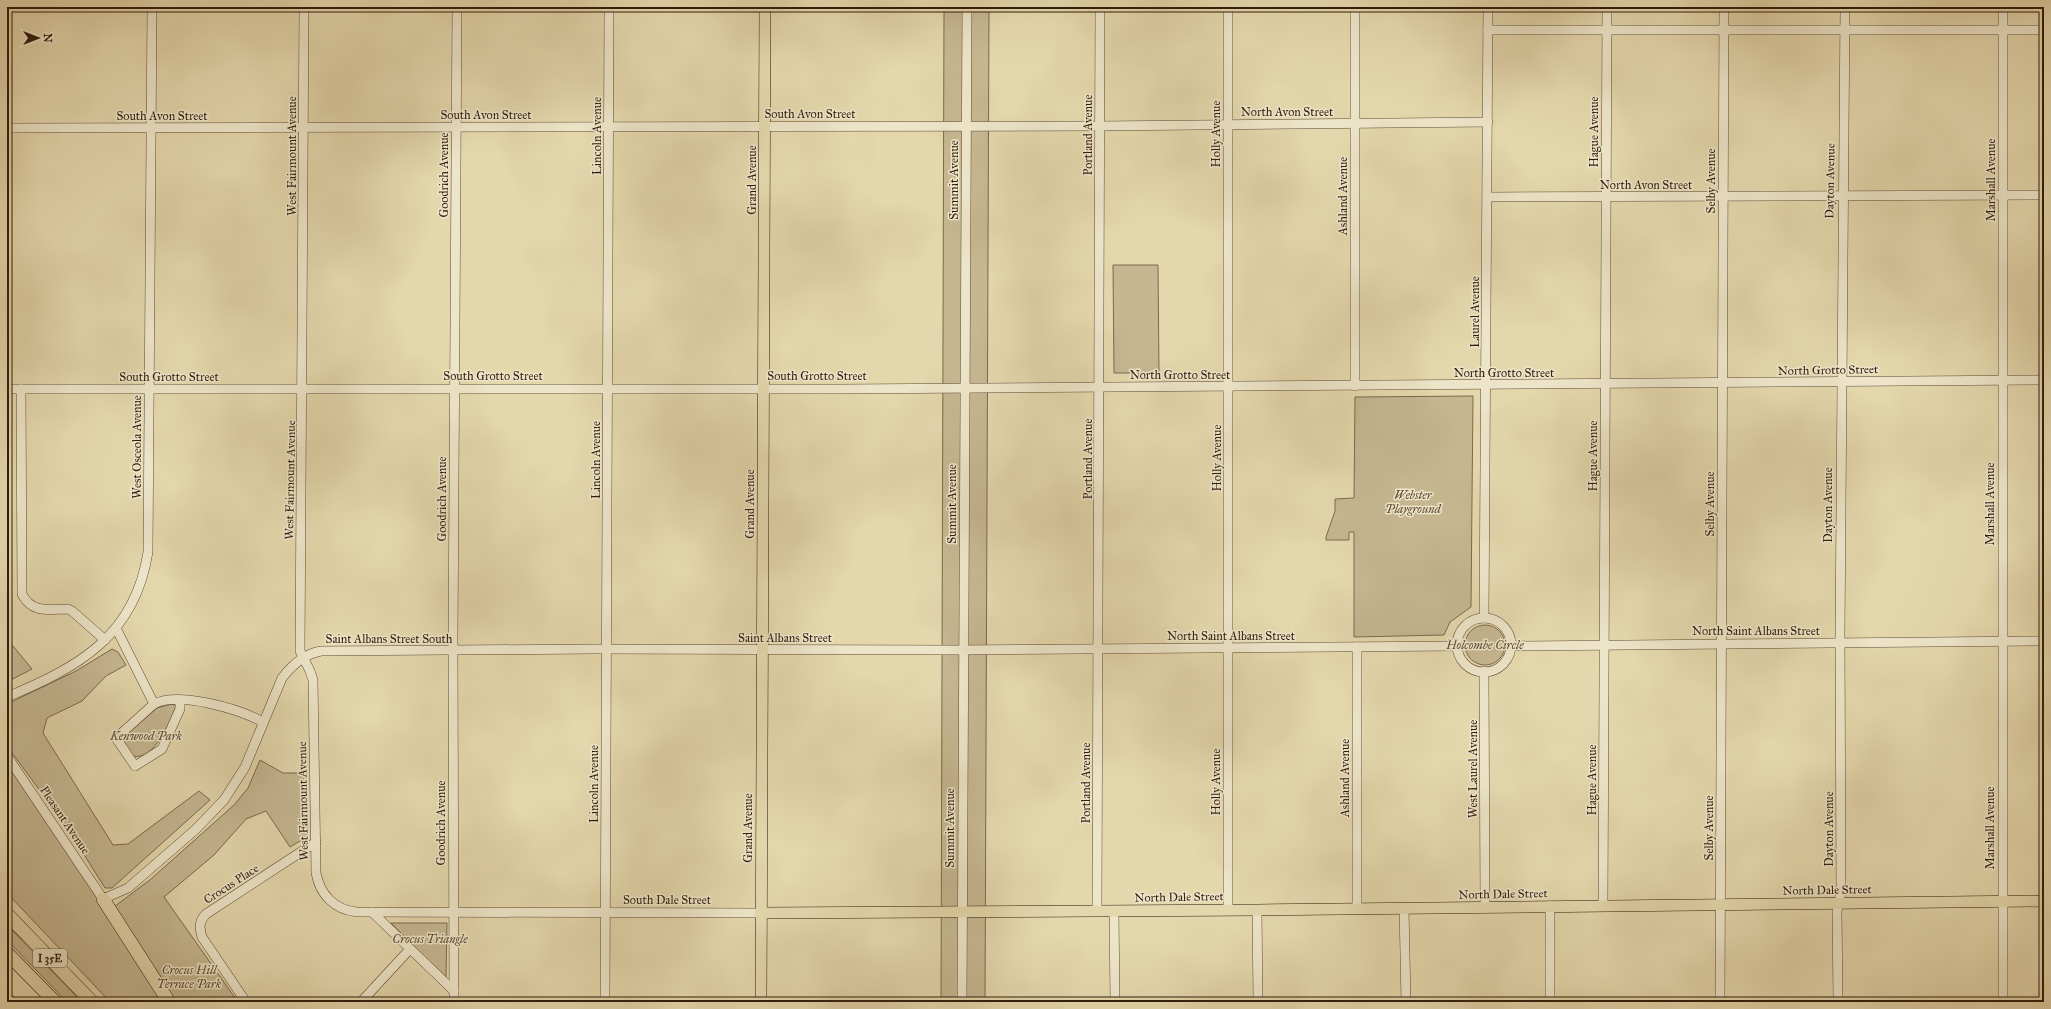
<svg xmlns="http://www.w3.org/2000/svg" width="2051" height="1009" font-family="'IM FELL Great Primer',serif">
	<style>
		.green { fill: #c6b791; stroke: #7c694e }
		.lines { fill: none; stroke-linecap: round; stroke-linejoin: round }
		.minor-casing { stroke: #5e4a33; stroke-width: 10 }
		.major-casing { stroke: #311b0b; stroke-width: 12 }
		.highway-casing { stroke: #311b0b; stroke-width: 14 }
		.minor { stroke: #ede5c9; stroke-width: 9 }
		.major { stroke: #e4d7ac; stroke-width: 11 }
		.highway { stroke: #e4d7ac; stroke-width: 13 }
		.labels { text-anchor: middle; stroke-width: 3; stroke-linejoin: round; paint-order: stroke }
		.shield { fill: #ede5c9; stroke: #695844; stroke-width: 1 }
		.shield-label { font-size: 11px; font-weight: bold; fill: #311b0b }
		.street-label { font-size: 12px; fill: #311b0b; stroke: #ede5c9 }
		.park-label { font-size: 12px; font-style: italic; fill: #5e4a33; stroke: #ede5c9 }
	</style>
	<rect width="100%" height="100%" fill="#e4d7ac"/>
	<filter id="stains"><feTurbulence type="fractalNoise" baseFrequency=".005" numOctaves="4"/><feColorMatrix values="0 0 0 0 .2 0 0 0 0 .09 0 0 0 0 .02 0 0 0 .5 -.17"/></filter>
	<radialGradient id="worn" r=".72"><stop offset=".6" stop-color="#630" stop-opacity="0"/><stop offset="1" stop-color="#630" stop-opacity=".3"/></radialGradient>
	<g class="green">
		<path d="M 944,7 L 989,7 L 985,1002 L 941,1002 Z"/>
		<path d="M 1113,265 L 1158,265 L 1159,373 L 1114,373 Z"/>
		<path d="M 1473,396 L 1471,607 L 1450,622 L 1444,635 L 1354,637 L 1354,532 L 1349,532 L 1349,540 L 1326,540 L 1326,537 L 1335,511 L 1335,499 L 1354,498 L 1355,397 Z"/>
		<circle cx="1485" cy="645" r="20"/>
		<path d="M 13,646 L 32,669 L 7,682 L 7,649 Z"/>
		<path d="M 112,649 L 118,652 L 126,665 L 106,676 L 82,701 L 47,718 L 43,733 L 113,845 L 128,844 L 199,791 L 210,800 L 112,888 L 105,888 L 66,826 L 7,746 L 7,704 L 76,671 Z"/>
		<path d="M 172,704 L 176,706 C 170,722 154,761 133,756 L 124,743 L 125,736 L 157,708 Z"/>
		<path d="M 260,760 L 283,773 L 306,773 L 307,837 L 290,847 L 266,811 L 246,819 L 214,855 L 164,897 L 238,1002 L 175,1002 L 114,907 L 151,879 L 234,805 L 248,788 Z"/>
		<path d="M 7,764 L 125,940 L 164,1002 L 110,1002 L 7,893 Z"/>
		<path d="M 391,923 L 447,923 L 446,978 Z"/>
		<path d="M 7,925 L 82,1002 L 67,1002 L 7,940 Z"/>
	</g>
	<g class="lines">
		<g class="minor-casing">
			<g id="minor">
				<path d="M 304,7 L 300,651 L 310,671 L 313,680 L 316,873 C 320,895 335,910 357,912 L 760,913"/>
				<path d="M 1228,7 L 1228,910"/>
				<path d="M 1488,30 L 2044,30"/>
				<path d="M 7,128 L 1099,126 L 1488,122"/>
				<path d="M 1488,197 L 2044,195"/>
				<path d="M 1355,386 L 1355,7"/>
				<path d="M 7,389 L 842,389 L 2044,380"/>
				<path d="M 21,389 L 22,594 C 32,614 49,609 68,609 L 72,611 L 105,640"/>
				<path d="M 1484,618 L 1488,7"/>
				<circle cx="1484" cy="645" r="27"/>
				<path d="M 116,628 L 154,704"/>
				<path d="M 1511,646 L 2044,641"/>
				<path d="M 1484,671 L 1485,907"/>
				<path d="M 7,697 C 79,667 135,636 148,552 L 152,7"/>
				<path d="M 180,700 L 180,709 L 162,749 L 135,766 L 116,738 L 154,704 C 179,691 239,709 263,722"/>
				<path d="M 7,756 L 103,899 L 128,888 L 195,830 L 224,800 L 245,767 L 282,678 C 292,665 304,654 321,651 L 594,649 L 958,650 L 1457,646"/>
				<path d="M 1550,906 L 1550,1002"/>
				<path d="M 1603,906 L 1607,7"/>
				<path d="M 1357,908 L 1357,647"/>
				<path d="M 1404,908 L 1406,1002"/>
				<path d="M 1257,910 L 1258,1002"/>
				<path d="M 1097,911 L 1100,7"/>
				<path d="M 1114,911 L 1115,1002"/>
				<path d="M 372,912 L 454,991"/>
				<path d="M 246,1002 L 202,937 C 199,927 199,921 206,914 L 316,842"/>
				<path d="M 361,1002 L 410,949"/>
				<path d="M 454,1002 L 453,640 L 457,7"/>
				<path d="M 605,1002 L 609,7"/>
				<path d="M 962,1002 L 967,7"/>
				<path d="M 1720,1002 L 1724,7"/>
				<path d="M 1838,1002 L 1837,911 L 1841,892 L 1840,634 L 1845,7"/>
				<path d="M 2003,1002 L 2003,7"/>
			</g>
		</g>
		<g class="major-casing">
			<g id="major">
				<path d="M 760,913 L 1257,910 L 2044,901"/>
				<path d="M 761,1002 L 765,7"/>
			</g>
		</g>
		<g class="highway-casing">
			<g id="highway">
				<path d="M 103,899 L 169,1002"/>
				<path d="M 7,914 L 92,1002"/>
				<path d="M 7,953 L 55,1002"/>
				<path d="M 7,1000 L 10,1002"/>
			</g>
		</g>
		<use href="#minor" class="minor"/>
		<use href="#major" class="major"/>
		<use href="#highway" class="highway"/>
	</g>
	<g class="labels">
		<rect class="shield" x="33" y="949" width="34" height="18" rx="3"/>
		<g class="shield-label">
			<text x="50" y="962">I 35E</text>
		</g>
		<g class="street-label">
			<text x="1287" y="116">North Avon Street</text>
			<text x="810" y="118">South Avon Street</text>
			<text x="486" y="119">South Avon Street</text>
			<text x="162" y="120">South Avon Street</text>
			<text transform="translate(1594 132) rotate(-90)" y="4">Hague Avenue</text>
			<text transform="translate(1216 134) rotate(-90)" y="4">Holly Avenue</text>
			<text transform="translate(1088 135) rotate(-90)" y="4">Portland Avenue</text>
			<text transform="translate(597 136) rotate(-90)" y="4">Lincoln Avenue</text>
			<text transform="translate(292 156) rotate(-90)" y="4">West Fairmount Avenue</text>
			<text transform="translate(444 175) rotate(-90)" y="4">Goodrich Avenue</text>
			<text transform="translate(752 180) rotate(-90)" y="4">Grand Avenue</text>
			<text transform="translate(954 180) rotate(-90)" y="4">Summit Avenue</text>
			<text transform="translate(1991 180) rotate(-90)" y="4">Marshall Avenue</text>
			<text transform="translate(1711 181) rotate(-90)" y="4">Selby Avenue</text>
			<text transform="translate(1830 181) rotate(-89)" y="4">Dayton Avenue</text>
			<text x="1646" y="189">North Avon Street</text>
			<text transform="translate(1343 196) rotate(-90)" y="4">Ashland Avenue</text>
			<text transform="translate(1475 312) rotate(-90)" y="4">Laurel Avenue</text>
			<text transform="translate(1828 370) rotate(-1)" y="4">North Grotto Street</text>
			<text x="1504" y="377">North Grotto Street</text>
			<text x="1180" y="379">North Grotto Street</text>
			<text x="493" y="380">South Grotto Street</text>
			<text x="817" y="380">South Grotto Street</text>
			<text x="169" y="381">South Grotto Street</text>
			<text transform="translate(137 447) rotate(-90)" y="4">West Osceola Avenue</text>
			<text transform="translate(1593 456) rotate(-90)" y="4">Hague Avenue</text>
			<text transform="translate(1217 458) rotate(-90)" y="4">Holly Avenue</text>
			<text transform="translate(1088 459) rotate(-90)" y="4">Portland Avenue</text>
			<text transform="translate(596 460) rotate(-90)" y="4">Lincoln Avenue</text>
			<text transform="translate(290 480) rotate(-89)" y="4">West Fairmount Avenue</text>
			<text transform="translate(442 499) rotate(-90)" y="4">Goodrich Avenue</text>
			<text transform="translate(750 504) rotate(-90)" y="4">Grand Avenue</text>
			<text transform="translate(952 504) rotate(-90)" y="4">Summit Avenue</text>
			<text transform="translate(1710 504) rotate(-90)" y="4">Selby Avenue</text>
			<text transform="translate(1990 504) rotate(-90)" y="4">Marshall Avenue</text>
			<text transform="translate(1828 505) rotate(-90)" y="4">Dayton Avenue</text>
			<text x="1756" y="635">North Saint Albans Street</text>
			<text x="1231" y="640">North Saint Albans Street</text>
			<text x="785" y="642">Saint Albans Street</text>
			<text x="389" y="643">Saint Albans Street South</text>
			<text transform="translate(1473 769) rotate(-90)" y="4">West Laurel Avenue</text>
			<text transform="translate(1345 778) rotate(-90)" y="4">Ashland Avenue</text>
			<text transform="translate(1592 780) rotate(-90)" y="4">Hague Avenue</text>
			<text transform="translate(1216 782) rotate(-90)" y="4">Holly Avenue</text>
			<text transform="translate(1086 783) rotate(-90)" y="4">Portland Avenue</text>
			<text transform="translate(594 784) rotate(-90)" y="4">Lincoln Avenue</text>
			<text transform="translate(303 801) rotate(-91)" y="4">West Fairmount Avenue</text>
			<text transform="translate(65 820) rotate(56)" y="4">Pleasant Avenue</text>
			<text transform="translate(441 823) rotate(-90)" y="4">Goodrich Avenue</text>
			<text transform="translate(748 828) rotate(-90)" y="4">Grand Avenue</text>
			<text transform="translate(950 828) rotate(-90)" y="4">Summit Avenue</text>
			<text transform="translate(1709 828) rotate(-90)" y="4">Selby Avenue</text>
			<text transform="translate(1990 828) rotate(-90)" y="4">Marshall Avenue</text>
			<text transform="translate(1829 829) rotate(-90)" y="4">Dayton Avenue</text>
			<text transform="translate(231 884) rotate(-33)" y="4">Crocus Place</text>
			<text transform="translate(1827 890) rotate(-1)" y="4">North Dale Street</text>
			<text transform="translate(1503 894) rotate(-1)" y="4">North Dale Street</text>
			<text transform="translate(1179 897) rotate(-1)" y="4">North Dale Street</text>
			<text x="667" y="904">South Dale Street</text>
		</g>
		<g class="park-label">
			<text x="1413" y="499">Webster<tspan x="1413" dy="14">Playground</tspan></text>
			<text x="1485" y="649">Holcombe Circle</text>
			<text x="146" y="740">Kenwood Park</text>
			<text x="430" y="943">Crocus Triangle</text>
			<text x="189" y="974">Crocus Hill<tspan x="189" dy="14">Terrace Park</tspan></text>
		</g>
	</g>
	<rect width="2051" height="1009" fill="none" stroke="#e4d7ac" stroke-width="24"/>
	<rect x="8" y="8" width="2035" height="993" fill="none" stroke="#311b0b" stroke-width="2"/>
	<rect x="12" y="12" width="2027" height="985" fill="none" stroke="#311b0b"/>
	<g transform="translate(38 38) rotate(90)" stroke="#ede5c9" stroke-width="3" paint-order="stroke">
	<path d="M0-3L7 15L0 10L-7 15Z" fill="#311b0b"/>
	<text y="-6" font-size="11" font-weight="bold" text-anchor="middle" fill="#311b0b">N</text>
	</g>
	<rect width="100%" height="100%" filter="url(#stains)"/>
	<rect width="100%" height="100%" fill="url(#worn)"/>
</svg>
